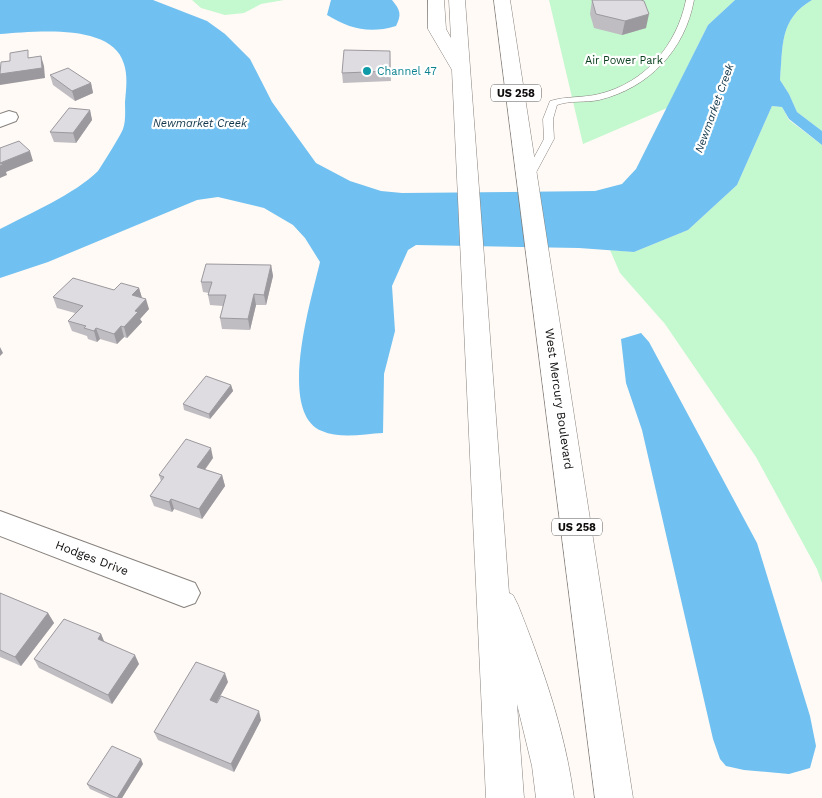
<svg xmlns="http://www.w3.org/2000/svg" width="822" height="798" font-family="'Work Sans',sans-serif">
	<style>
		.green { fill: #c4f8ce }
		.water { fill: #70c0f1 }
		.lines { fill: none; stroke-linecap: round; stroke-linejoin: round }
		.lane-casing { stroke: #87827e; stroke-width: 1 }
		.street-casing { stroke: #87827e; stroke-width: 2 }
		.primary-casing { stroke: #87827e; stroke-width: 1 }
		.lane { fill: #fff; fill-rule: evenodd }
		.street { fill: #fff; fill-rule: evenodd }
		.primary { fill: #fff; fill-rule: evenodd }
		.wall { fill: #bfbcc2 }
		.shaded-wall { fill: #9b999e }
		.building { fill: #dedbe1; stroke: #9b999e }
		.culture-dot { fill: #0f9aa8; stroke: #fff; stroke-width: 2 }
		.labels { text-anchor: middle; stroke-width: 4.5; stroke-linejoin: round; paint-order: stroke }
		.far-park-label { font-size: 11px; fill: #083f1c; stroke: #fff }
		.far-culture-label { font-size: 11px; fill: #0d838f; stroke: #fff; text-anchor: start }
		.shield { fill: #fff; stroke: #585656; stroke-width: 1 }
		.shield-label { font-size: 11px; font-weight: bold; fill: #100e0d }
		.far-water-label { font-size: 11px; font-style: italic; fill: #12364a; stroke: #fff }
		.street-label { font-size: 12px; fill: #100e0d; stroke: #fff }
	</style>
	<rect width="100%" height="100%" fill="#fffaf5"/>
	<g class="green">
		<path d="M 192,0 L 284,0 L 261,4 L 244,13 L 225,15 L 201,8 Z"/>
		<path d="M 549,0 L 735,0 L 708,25 L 667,108 L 583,144 Z"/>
		<path d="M 812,0 L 822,0 L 822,131 L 797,112 L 789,94 L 780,80 C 783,47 779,19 812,0 Z"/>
		<path d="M 772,106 L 782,107 L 789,120 L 822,145 L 822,583 L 817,569 L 756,457 L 665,324 L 620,273 L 610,250 L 634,252 L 688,230 L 737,185 Z"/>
	</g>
	<g class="water">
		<path d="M 0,0 L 153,0 L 207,21 L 225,34 L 250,59 L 272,102 L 316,163 L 350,181 L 381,191 L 402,193 L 595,191 L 622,184 L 636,169 L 708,25 L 735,0 L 812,0 C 779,19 783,47 780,80 L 789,94 L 797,112 L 822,131 L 822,145 L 789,119 L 782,107 L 772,106 L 737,185 L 688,230 L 634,252 L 579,248 L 416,245 L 408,250 L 392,286 L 395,331 L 384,374 L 383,433 C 364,434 340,439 322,431 C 276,413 312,297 320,262 L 305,238 L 293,225 L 264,208 L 218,197 L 197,200 L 48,262 L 0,278 L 0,229 C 29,214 75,194 98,171 C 101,167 122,133 123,129 C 126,121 125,110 125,102 C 126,90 128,76 124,64 C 112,22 33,32 0,34 Z"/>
		<path d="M 331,0 L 392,0 C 400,10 402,14 396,26 C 369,34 350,29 327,15 Z"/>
		<path d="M 641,333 L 649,342 L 757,543 L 810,716 L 816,746 L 810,768 L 789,774 L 744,770 L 726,766 L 720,759 L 713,739 L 642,430 L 626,383 L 621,339 Z"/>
	</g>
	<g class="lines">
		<g class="lane-casing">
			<path id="lane" d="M 686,0 L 694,0 C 685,50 649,88 599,100 C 585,103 571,100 557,105 L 553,119 L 554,139 L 532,180 L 524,180 L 523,178 L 544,139 L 543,119 L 550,101 C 566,96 583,98 599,94 C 645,83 677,45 686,0 Z"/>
		</g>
		<g class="street-casing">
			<g id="street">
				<path d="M 9,111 L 16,113 L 18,117 L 16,121 L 0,127 L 0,114 Z"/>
				<path d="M 0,511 L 195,583 L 200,593 L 195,603 L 184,607 L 0,536 Z"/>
			</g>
		</g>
		<g class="primary-casing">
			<g id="primary">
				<path d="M 428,0 L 444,0 L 446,29 L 451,38 L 449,0 L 465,0 L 509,593 L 513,595 L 518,605 C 543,668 565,731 574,798 L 536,798 L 532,766 L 517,704 L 524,798 L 486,798 L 452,70 L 428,29 Z"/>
				<path d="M 494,0 L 510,0 L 633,798 L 595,798 Z"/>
			</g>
		</g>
		<use href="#lane" class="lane"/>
		<use href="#street" class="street"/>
		<use href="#primary" class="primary"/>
	</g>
	<g class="wall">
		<path d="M 592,0 L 646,28 L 622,35 L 594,28 L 590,14 Z"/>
		<path d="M 390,51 L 391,81 L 343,83 L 342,73 Z"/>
		<path d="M 50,75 L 91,83 L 93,93 L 75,101 L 53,85 Z"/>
		<path d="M 90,110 L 92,120 L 76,143 L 54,142 L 50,132 Z"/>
		<path d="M 271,265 L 273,276 L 266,305 L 256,305 L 250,330 L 222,329 L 220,318 L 223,306 L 210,305 L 208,295 L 209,293 L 203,292 L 201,282 Z"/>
		<path d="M 139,288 L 142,298 L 149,309 L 140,319 L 142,322 L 127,338 L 124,337 L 117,344 L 100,339 L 97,342 L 88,339 L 87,336 L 72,331 L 68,321 L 75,313 L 57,308 L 53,297 L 114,290 Z"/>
		<path d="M 231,385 L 233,391 L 210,419 L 184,410 L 183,404 Z"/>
		<path d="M 213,458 L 205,470 L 222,475 L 225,486 L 202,519 L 174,509 L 172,512 L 154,506 L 150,496 L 161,481 L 159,475 Z"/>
		<path d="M 0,593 L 48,613 L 54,623 L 21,666 L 0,657 Z"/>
		<path d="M 101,634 L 104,641 L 139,664 L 112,704 L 39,668 L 34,659 Z"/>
		<path d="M 228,682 L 217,702 L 261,720 L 234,772 L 158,740 L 154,732 Z"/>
		<path d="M 143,764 L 122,798 L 110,798 L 90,789 L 87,784 Z"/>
	</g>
	<g class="shaded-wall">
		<path d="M 649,14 L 646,28 L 622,35 L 625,21 Z"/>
		<path d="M 41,56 L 44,66 L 45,78 L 0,85 L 0,74 Z"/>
		<path d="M 91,83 L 93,93 L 75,101 L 72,91 Z"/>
		<path d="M 90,110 L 92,120 L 76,143 L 73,133 Z"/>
		<path d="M 30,151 L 33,161 L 6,172 L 7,175 L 0,178 L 0,163 Z"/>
		<path d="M 271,265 L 273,276 L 266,305 L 264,295 Z"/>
		<path d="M 139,288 L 142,298 L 132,295 Z"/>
		<path d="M 254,294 L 256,305 L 250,330 L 248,319 Z"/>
		<path d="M 146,299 L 149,309 L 140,319 L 142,322 L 127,338 L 124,327 L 135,311 Z"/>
		<path d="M 121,326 L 124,337 L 117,344 L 114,334 Z"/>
		<path d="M 96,328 L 100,339 L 97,342 L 94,331 Z"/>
		<path d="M 0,347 L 3,353 L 0,356 Z"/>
		<path d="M 231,385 L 233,391 L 210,419 L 209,414 Z"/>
		<path d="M 211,448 L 213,458 L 199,477 L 197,467 Z"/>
		<path d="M 222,475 L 225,486 L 202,519 L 199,509 Z"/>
		<path d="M 171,499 L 174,509 L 172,512 L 169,502 Z"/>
		<path d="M 48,613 L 54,623 L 21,666 L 15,657 Z"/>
		<path d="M 101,634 L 105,644 L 98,639 Z"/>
		<path d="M 135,655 L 139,664 L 112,704 L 108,695 Z"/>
		<path d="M 225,673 L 228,682 L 213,709 L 210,700 Z"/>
		<path d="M 259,711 L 261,720 L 234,772 L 231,764 Z"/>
		<path d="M 141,759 L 143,764 L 122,798 L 117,798 Z"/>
	</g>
	<g class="building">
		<path d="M 592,0 L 641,0 L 644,1 L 649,14 L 625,21 L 596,14 Z"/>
		<path d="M 28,50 L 28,58 L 41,56 L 42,68 L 0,74 L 1,62 L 10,61 L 10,53 Z"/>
		<path d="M 344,50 L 390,51 L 390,71 L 342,73 Z"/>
		<path d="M 68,68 L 91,83 L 72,91 L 50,75 Z"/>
		<path d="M 69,108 L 90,110 L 73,133 L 50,132 Z"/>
		<path d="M 19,141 L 30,151 L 0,163 L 3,165 L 0,166 L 0,148 Z"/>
		<path d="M 206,264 L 271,265 L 264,295 L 254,294 L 248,319 L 220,318 L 226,295 L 208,295 L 212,282 L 201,282 Z"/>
		<path d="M 73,278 L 114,290 L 121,283 L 139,288 L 132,295 L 146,299 L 135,311 L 138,312 L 124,327 L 121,326 L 114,334 L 96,328 L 94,331 L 84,328 L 86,326 L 68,321 L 83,306 L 53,297 Z"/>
		<path d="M 206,376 L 231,385 L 209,414 L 183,404 Z"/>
		<path d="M 186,439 L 211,448 L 197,467 L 222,475 L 199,509 L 171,499 L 169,502 L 150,496 L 164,477 L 159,475 Z"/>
		<path d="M 0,593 L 48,613 L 15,657 L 0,650 Z"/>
		<path d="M 64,619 L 101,634 L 98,639 L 135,655 L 108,695 L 34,659 Z"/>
		<path d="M 196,662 L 225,673 L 210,700 L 217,703 L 221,696 L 259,711 L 231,764 L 154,732 Z"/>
		<path d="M 112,746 L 141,759 L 117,798 L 87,784 Z"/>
	</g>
	<circle class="culture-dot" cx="367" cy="71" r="5"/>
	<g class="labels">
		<g class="far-park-label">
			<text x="624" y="64">Air Power Park</text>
		</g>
		<g class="far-culture-label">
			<text x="377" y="75">Channel 47</text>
		</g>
		<g class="shield">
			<rect x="491" y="84.5" width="50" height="17" rx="4"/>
			<rect x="552" y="518.5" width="50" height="17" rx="4"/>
		</g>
		<g class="shield-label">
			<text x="516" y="97">US 258</text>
			<text x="577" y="531">US 258</text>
		</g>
		<g class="far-water-label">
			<text transform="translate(714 108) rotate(-70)" y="4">Newmarket Creek</text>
			<text x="200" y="127">Newmarket Creek</text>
		</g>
		<g class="street-label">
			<text transform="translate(559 399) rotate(82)" y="4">West Mercury Boulevard</text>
			<text transform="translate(92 558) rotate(21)" y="4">Hodges Drive</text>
		</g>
	</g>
</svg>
